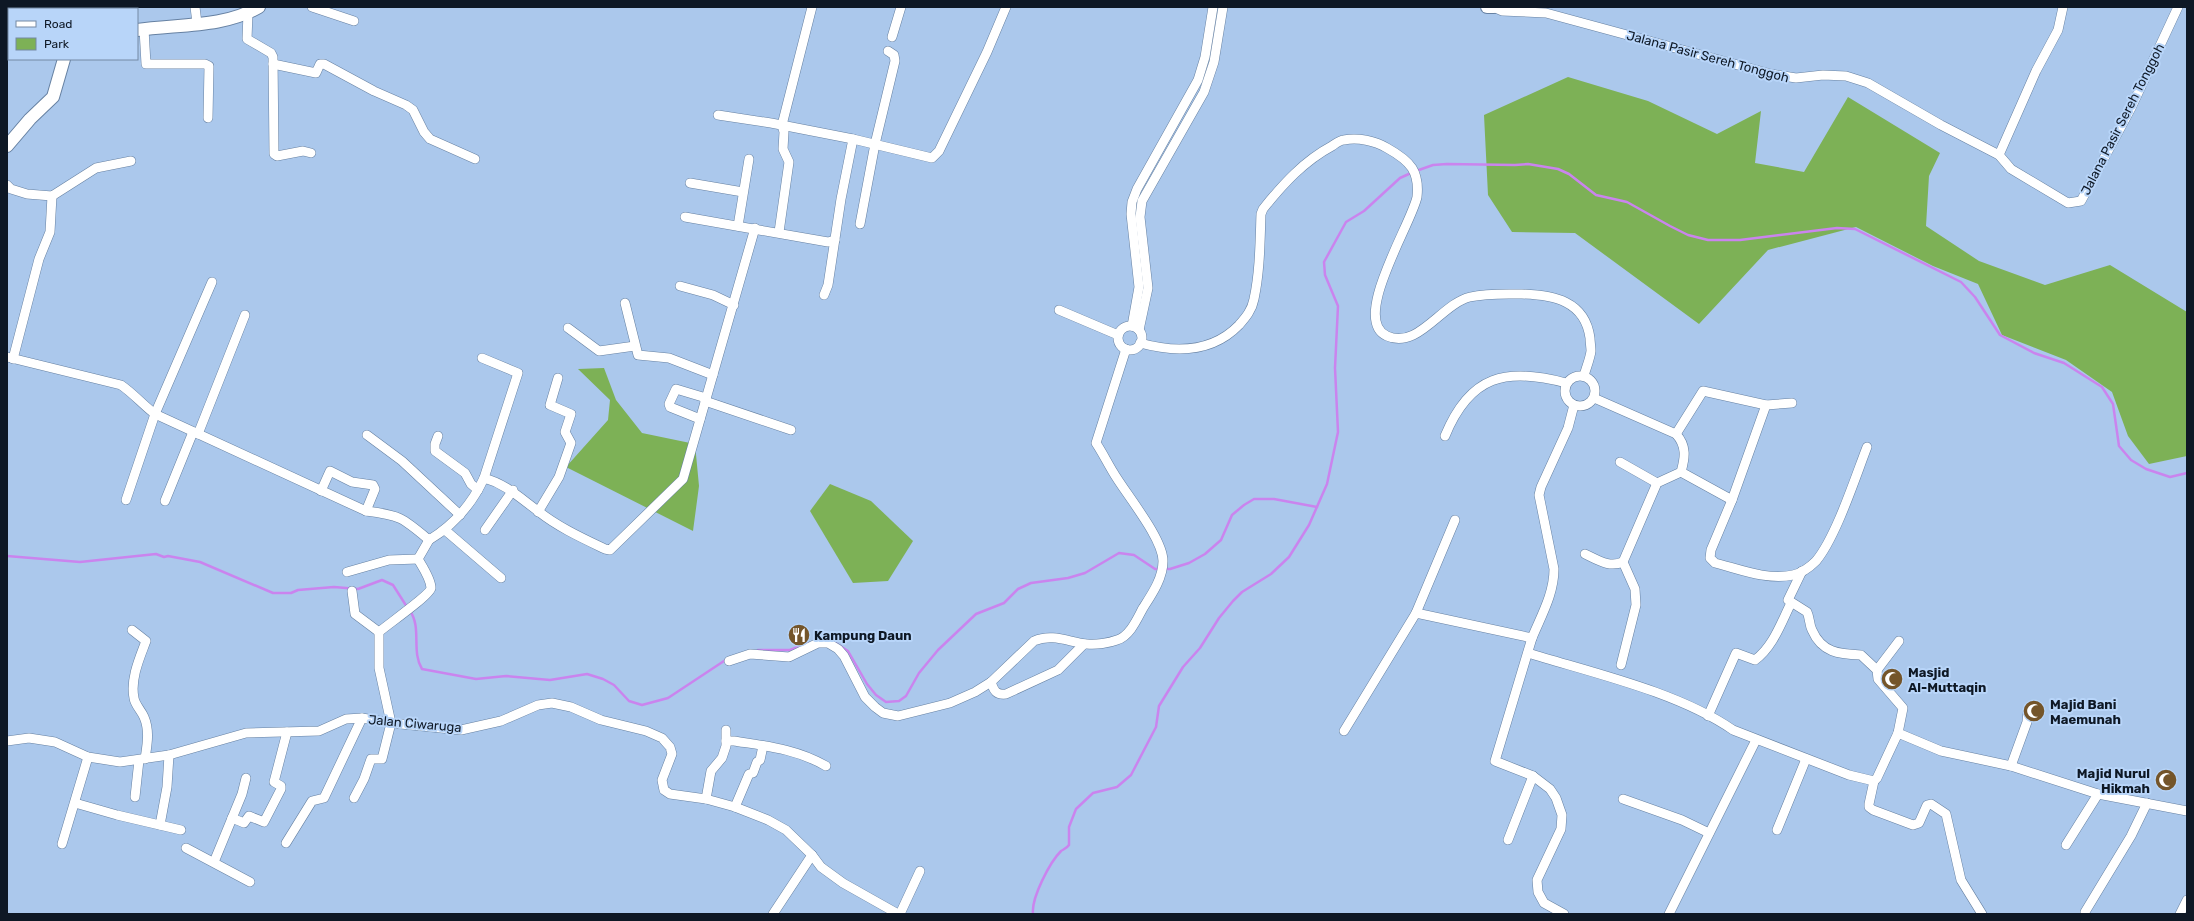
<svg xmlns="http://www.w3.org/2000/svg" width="2194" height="921" font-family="Rubik,sans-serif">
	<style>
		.green { fill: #7db156 }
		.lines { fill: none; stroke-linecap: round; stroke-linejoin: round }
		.stream { stroke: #ca84ee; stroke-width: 2.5 }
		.minor-casing { stroke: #6681a2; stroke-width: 10 }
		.major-casing { stroke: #6681a2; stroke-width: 14 }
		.minor { stroke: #fff; stroke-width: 9 }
		.major { stroke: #fff; stroke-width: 12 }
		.labels { text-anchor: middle; stroke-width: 4; stroke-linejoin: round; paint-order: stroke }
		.street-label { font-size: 13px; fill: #0e1825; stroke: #b8d5f9 }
		.poi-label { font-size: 13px; font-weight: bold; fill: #0e1825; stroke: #b8d5f9; text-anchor: start }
	</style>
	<rect width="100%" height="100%" fill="#abc8ec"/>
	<g class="green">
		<path d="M 1568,77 L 1648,101 L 1717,134 L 1761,111 L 1755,163 L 1804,172 L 1848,97 L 1940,153 L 1929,176 L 1926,226 L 1979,261 L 2045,285 L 2110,265 L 2187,312 L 2187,456 L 2149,464 L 2128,436 L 2112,392 L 2066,360 L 2002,335 L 1978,284 L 1933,266 L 1856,227 L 1768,250 L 1699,324 L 1575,233 L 1512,232 L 1488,195 L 1484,115 Z"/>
		<path d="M 604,368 L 616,400 L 642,433 L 695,444 L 699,486 L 693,531 L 566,467 L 608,420 L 610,400 L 578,369 Z"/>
		<path d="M 830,484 L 871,501 L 913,541 L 888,581 L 853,583 L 810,511 Z"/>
	</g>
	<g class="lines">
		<g class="stream">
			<path d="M 1416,171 L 1433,165 L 1447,164 L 1515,165 L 1528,164 L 1558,169 L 1569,174 L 1596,195 L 1627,202 L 1670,226 L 1688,235 L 1708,240 L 1740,240 L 1837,228 L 1855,229 L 1961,282 L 1975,297 L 2000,335 L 2034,353 L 2064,363 L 2102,387 L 2113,404 L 2119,446 L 2131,460 L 2146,469 L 2170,477 L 2187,473"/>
			<path d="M 7,556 L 80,562 L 156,554 L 164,557 L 168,556 L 200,562 L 273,593 L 291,593 L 298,590 L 334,587 L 358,589 L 382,580 L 393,585 L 407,607"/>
			<path d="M 410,611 C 422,628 411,651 422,669 L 476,679 L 506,676 L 550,680 L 587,674 L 603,679 L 614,685 L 629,701 L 642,705 L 668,698 L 727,659"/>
			<path d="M 834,642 L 848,651 L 867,684 L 876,695 L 886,702 L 899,701 L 906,696 L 919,673 L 938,650 L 976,614 L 1004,603 L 1018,589 L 1031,583 L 1068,578 L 1085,573 L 1119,553 L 1134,555 L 1155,569 L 1170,569 L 1189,563 L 1205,554 L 1221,540 L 1232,515 L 1244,505 L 1254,499 L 1274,499 L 1317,507"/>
			<path d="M 758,650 L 790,650 L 808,643"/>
			<path d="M 1033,914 C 1031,898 1050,862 1061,851 C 1064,849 1067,848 1069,845 L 1069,827 L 1076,809 L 1093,793 L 1117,787 L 1131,775 L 1156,727 L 1159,706 L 1183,667 L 1200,648 L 1219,618 L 1233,601 L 1242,592 L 1271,574 L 1289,557 L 1309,525 L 1327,484 L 1338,432 L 1335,368 L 1338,306 L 1325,275 L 1324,262 L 1346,222 L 1364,211 L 1400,178 L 1411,173"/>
		</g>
		<g class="minor-casing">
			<g id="minor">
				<path d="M 94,7 L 94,9"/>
				<path d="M 195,7 L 197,23"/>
				<path d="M 312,7 L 354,21"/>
				<path d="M 1493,7 L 1502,11 L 1546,13 L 1771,74 L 1796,78 L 1823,75 L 1846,76 L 1868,83 L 1941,125 L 1999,155 L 2011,169 L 2068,203 L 2081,201 L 2131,108 L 2178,7"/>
				<path d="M 248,13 L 247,39 L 271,53 L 273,57 L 274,154 L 277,156 L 303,151 L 311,153"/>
				<path d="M 144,29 L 146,64 L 205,64 L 209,66 L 208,118"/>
				<path d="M 892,37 L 901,7"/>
				<path d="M 273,64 L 316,73 L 320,64 L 324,64 L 374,91 L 406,105 L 413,110 L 424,132 L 430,139 L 475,159"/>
				<path d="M 718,115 L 771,123 L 853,139 L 932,158 L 939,151 L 987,52 L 1006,7"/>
				<path d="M 1999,155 L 2036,71 L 2058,30 L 2063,7"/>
				<path d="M 690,183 L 743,192"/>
				<path d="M 7,185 L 11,189 L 27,194 L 52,196 L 96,168 L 131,161"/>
				<path d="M 685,217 L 828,242 L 835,240"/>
				<path d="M 860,224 L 875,144 L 895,61 L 894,55 L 888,51"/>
				<path d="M 738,226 L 749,159"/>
				<path d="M 779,232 L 789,162 L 783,149 L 784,132 L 782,125 L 812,7"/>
				<path d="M 680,286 L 713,295 L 734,305"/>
				<path d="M 824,295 L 828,285 L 841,199 L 853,139"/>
				<path d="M 625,303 L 638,355 L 669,358 L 713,375"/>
				<path d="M 1059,310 L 1118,335"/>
				<path d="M 1132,326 L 1139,287 L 1131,214 L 1132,202 L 1137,189 L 1198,80 L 1205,57 L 1213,7"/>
				<circle cx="1130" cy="338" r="12"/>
				<path d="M 568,328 L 599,351 L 635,346"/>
				<path d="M 1139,330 L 1148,288 L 1140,217 L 1142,201 L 1204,92 L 1214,62 L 1223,7"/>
				<path d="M 1140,343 C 1176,353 1212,353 1239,325 C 1246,317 1252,310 1254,299 C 1260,271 1260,242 1261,214 L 1263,209 C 1283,184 1304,161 1332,146 C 1335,144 1340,140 1344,140 C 1358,137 1375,141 1387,148 C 1396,153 1406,159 1412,168 C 1417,176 1418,188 1417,197 C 1412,223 1350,320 1387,336 C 1418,350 1441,304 1470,297 C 1488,293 1504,294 1522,294 C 1554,295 1585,301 1590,338 C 1590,342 1591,347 1591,351 C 1590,359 1586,368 1584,376"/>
				<path d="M 7,357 L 121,385 C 134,394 143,405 155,414 L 366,511 C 400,515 403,518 429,540 C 454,525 472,504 484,478 C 506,484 520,498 538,511 C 558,527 582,538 605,549 L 610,550 L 683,479 L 755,228"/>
				<path d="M 482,358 L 518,373 L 484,478"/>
				<path d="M 13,359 L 39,259 L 50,232 L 52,196"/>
				<circle cx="1580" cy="391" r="15"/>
				<path d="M 1594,398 L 1676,434 C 1687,446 1685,458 1681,472 L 1657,483 L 1623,562 L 1635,589 L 1636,605 L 1621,665"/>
				<path d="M 705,401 L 791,430"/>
				<path d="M 700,419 L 670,407 L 669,404 L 676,389 L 706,398"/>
				<path d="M 198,434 L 245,315"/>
				<path d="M 1676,434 L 1703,391 L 1766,405 L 1792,403"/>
				<path d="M 367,435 L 402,461 L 460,515"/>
				<path d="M 438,436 L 435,444 L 435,451 L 465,473 L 471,484 L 478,490"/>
				<path d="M 1445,436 C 1470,375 1506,367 1566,383"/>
				<path d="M 1620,462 L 1657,483"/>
				<path d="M 1681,472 L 1732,500 L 1766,405"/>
				<path d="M 321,491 L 330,471 L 352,482 L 373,485 L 375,489 L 366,511"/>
				<path d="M 126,500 L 155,414 L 212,282"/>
				<path d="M 1732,500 L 1711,550 L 1710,558 L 1715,563 C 1739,569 1768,581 1793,575 C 1802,573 1809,568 1816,561 C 1836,537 1855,478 1867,447"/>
				<path d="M 165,501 L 193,432"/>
				<path d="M 538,512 L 559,477 L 571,443 L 565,432 L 571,414 L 550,405 L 558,378"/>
				<path d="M 445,530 L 501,578"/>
				<path d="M 485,530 L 513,490"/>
				<path d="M 1585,554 C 1598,560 1609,568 1623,562"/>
				<path d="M 1802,571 L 1788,600 L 1807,612 C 1810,618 1809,624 1812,630 C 1822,653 1839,654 1861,655 L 1877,670 L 1878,679 L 1903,708 L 1898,733"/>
				<path d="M 347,572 L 389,560 L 418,559"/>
				<path d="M 352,591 L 355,614 L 379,632"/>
				<path d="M 1416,613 L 1455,520"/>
				<path d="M 132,630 L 146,641 C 140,657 130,679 134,698 C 135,705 141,710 144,717 C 150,731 147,745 145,759"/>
				<path d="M 1532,638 C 1541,616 1554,594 1554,569 L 1539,495 L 1541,487 L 1568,428 L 1574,405"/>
				<path d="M 1528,653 C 1593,673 1678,692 1733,730 L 1849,775 L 1874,781 L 1877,778 L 1898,733 L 1941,751 L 2011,766 L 2098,794 L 2187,811"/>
				<path d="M 729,661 L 750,654 L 789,657 L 818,643 L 828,643 L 838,649 L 844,656 L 865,697 L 875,707 L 883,713 L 898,716 L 950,703 L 975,692 L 991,682 L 1034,641 C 1052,633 1069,642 1087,644 C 1096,645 1109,643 1117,640 C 1130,636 1137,619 1143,608 C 1152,594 1163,578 1163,561 C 1163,538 1125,493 1113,472 C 1107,462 1102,452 1096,443 L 1126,349"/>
				<path d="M 1877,670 L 1899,641"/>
				<path d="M 991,682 C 994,691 996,695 1006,694 L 1058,670 L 1084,644"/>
				<path d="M 1708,716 L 1736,653 L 1755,660 C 1773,647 1781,623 1791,603"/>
				<path d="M 1344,731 L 1416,613 L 1532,638 L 1495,761 L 1533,776 L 1550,789 L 1556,798 L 1562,815 L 1561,829 L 1537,880 L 1538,892 L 1544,903 L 1564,914"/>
				<path d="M 7,741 L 29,738 L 55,742 L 88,757 L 120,762 L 169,755 L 246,733 L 319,731 L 346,719 L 362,718 L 391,723 L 461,730 L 501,721 L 538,705 L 552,703 L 571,707 L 601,720 L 646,731 L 662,738 L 670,747 L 672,754 L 662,780 L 664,790 L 670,794 L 706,799 L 735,807 L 768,820 L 786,830 L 812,855 L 821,867 L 843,883 L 898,914"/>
				<path d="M 726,741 L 734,741 C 766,746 797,749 826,766"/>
				<path d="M 2011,766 L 2027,722 L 2028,710"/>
				<path d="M 1874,781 L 1869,804 L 1869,807 L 1873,810 L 1913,825 L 1919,823 L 1927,805 L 1931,804 L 1946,814 L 1961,880 L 1982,914"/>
				<path d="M 135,797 L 139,760"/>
				<path d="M 354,798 L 364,779 L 371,759 L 382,759 L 391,723 L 379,668 L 379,632 C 387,625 430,595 431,588 C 431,579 422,566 418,559 L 429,540"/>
				<path d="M 706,799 L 711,771 L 722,758 L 726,746 L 726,730"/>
				<path d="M 1623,799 L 1682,820 L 1709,833"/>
				<path d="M 75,803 L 117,815 L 181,830"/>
				<path d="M 735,807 L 749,774 L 753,773 L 757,762 L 760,760 L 763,746"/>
				<path d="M 232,818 L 244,823 L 249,816 L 264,822 L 281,789 L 281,786 L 274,782 L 287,732"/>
				<path d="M 160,825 L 167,787 L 169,755"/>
				<path d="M 1777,830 L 1806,759"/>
				<path d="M 1508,840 L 1533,776"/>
				<path d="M 286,843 L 312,801 L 324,798 L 362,718"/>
				<path d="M 62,844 L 88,757"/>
				<path d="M 2066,845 L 2098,794"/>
				<path d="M 186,848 L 250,882"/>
				<path d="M 214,862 L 242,794 L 246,778"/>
				<path d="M 2085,912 L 2131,836 L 2147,803"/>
				<path d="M 773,914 L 812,855"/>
				<path d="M 900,914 L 920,871"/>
				<path d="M 1669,914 L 1756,740"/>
				<path d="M 2180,914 L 2187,900"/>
			</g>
		</g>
		<g class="major-casing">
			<g id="major">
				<path d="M 1487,7 L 1494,7"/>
				<path d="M 137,30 C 177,24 223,28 259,7"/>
				<path d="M 7,146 L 30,119 L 53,97 L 64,59"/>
			</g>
		</g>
		<use href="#minor" class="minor"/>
		<use href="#major" class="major"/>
	</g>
	<defs>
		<g id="restaurant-disc" transform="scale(1.15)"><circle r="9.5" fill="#74552a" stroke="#b8d5f9"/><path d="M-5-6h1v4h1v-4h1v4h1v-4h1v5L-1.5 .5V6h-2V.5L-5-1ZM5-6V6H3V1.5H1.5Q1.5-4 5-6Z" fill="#fff"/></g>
		<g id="mosque-disc" transform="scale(1.15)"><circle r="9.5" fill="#74552a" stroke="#b8d5f9"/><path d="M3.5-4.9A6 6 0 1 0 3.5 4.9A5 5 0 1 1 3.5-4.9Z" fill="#fff"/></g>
	</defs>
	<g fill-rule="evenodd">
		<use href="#restaurant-disc" x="799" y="635"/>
		<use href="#mosque-disc" x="1892" y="679"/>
		<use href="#mosque-disc" x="2034" y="711"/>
		<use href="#mosque-disc" x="2166" y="780"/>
	</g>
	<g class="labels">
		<g class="street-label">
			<text transform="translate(1708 56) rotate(15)" y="5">Jalana Pasir Sereh Tonggoh</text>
			<text transform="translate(2122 119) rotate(-63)" y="5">Jalana Pasir Sereh Tonggoh</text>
			<text transform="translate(415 723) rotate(5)" y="5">Jalan Ciwaruga</text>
		</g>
		<g class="poi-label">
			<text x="814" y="640">Kampung Daun</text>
			<text x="1908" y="677">Masjid<tspan x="1908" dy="15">Al-Muttaqin</tspan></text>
			<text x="2050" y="709">Majid Bani<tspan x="2050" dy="15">Maemunah</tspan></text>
			<text x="2150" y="778" text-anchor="end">Majid Nurul<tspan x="2150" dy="15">Hikmah</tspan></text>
		</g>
	</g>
	<rect width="2194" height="921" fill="none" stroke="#0e1825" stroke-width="16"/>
	<rect x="8" y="8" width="130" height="52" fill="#b8d5f9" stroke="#7489a4"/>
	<rect x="16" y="21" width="20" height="6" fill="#ffffff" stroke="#7489a4"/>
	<text x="44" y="28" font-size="12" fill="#0e1825">Road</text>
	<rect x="16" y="38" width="20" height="12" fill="#7db156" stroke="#7489a4"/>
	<text x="44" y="48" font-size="12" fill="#0e1825">Park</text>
</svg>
